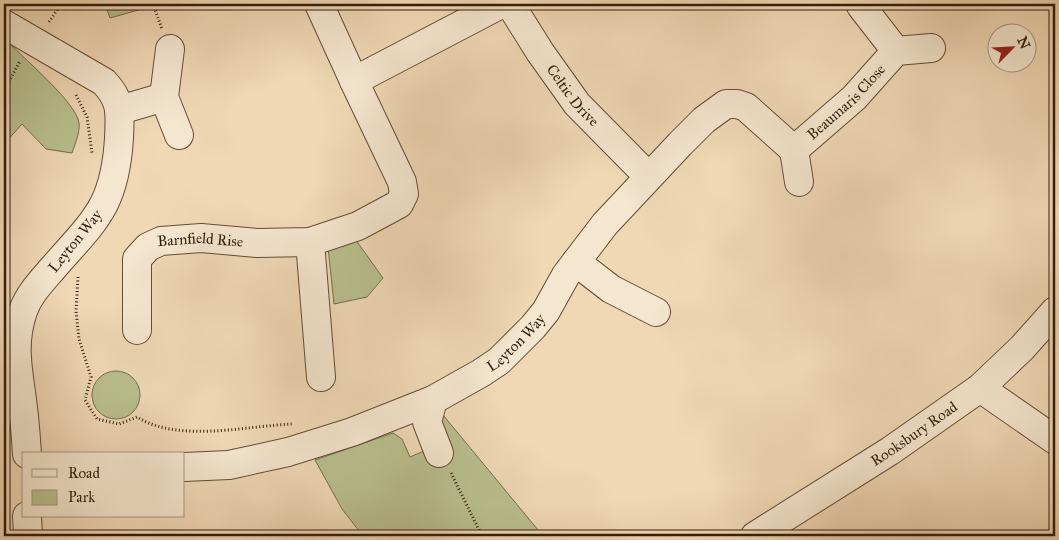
<svg xmlns="http://www.w3.org/2000/svg" width="1059" height="540" font-family="'IM FELL Great Primer',serif">
	<style>
		.green { fill: #b9bf8e; stroke: #766e4d }
		.lines { fill: none; stroke-linecap: round; stroke-linejoin: round }
		.minor-casing { stroke: #634c36; stroke-width: 30 }
		.path { stroke: #341d0c; stroke-width: 3; stroke-dasharray: 1 2.5; stroke-linecap: butt }
		.minor { stroke: #f5e6cf; stroke-width: 28 }
		.labels { text-anchor: middle; stroke-width: 4; stroke-linejoin: round; paint-order: stroke }
		.street-label { font-size: 15px; fill: #341d0c; stroke: #f5e6cf }
	</style>
	<rect width="100%" height="100%" fill="#f0d8b5"/>
	<filter id="stains"><feTurbulence type="fractalNoise" baseFrequency=".004" numOctaves="4"/><feColorMatrix values="0 0 0 0 .2 0 0 0 0 .09 0 0 0 0 .02 0 0 0 .5 -.17"/></filter>
	<radialGradient id="worn" r=".72"><stop offset=".6" stop-color="#630" stop-opacity="0"/><stop offset="1" stop-color="#630" stop-opacity=".3"/></radialGradient>
	<g class="green">
		<path d="M 105,4 L 141,4 L 142,9 L 110,18 Z"/>
		<path d="M 4,38 C 22,57 70,97 78,119 C 82,128 75,144 72,153 L 46,149 L 22,124 L 4,144 Z"/>
		<path d="M 353,236 L 383,278 L 367,297 L 334,304 L 328,247 Z"/>
		<circle cx="116" cy="395" r="24"/>
		<path d="M 443,415 L 543,536 L 363,536 L 342,509 L 315,460 L 393,433 L 402,439 L 410,457 L 440,444 L 434,429 Z"/>
	</g>
	<g class="lines">
		<g class="minor-casing">
			<g id="minor">
				<path d="M 319,4 L 354,81"/>
				<path id="s1" d="M 510,4 L 540,52 L 577,104 L 648,176"/>
				<path d="M 861,6 L 896,51"/>
				<path d="M 4,24 L 104,82 C 122,101 120,113 119,138 C 115,206 95,220 53,268 C 41,282 29,294 23,311 C 11,347 19,372 23,408 C 25,423 26,439 27,454"/>
				<path d="M 170,49 L 164,97 L 179,135"/>
				<path d="M 120,110 L 164,97"/>
				<path id="s2" d="M 794,150 L 854,98 L 896,51 L 931,48"/>
				<path d="M 310,242 L 321,377"/>
				<path d="M 576,262 L 611,289 L 656,312"/>
				<path id="s3" d="M 137,330 L 137,259 L 148,247 L 161,241 L 201,238 L 257,243 L 310,242 L 358,226 L 399,204 L 404,194 L 402,182 L 354,81 L 501,4"/>
				<path d="M 980,388 L 1055,440"/>
				<path d="M 433,400 L 427,422 L 439,453"/>
				<path id="s4" d="M 184,467 L 229,465 L 288,452 L 352,432 L 433,400 L 481,373 L 499,361 L 533,327 L 546,311 L 566,275 L 605,224 L 680,144 L 704,120 L 726,104 L 737,104 L 746,107 L 794,150 L 799,182"/>
				<path d="M 27,516 L 28,536"/>
				<path id="s5" d="M 755,536 L 890,451 L 980,388 L 1022,348 L 1055,311"/>
			</g>
		</g>
		<g class="path">
			<path d="M 153,4 L 162,29"/>
			<path d="M 49,22 L 61,4"/>
			<path d="M 4,91 L 20,61"/>
			<path d="M 76,95 L 87,117 L 92,153"/>
			<path d="M 78,277 L 76,311 L 79,339 L 91,377 L 85,400 L 97,419 L 119,424 L 137,417 C 178,443 246,426 292,424"/>
			<path d="M 451,473 L 482,536"/>
		</g>
		<use href="#minor" class="minor"/>
	</g>
	<g class="labels">
		<g class="street-label">
			<text dy="5" stroke="none"><textPath href="#s1" startOffset="111">Celtic Drive</textPath></text>
			<text dy="5" stroke="none"><textPath href="#s2" startOffset="71">Beaumaris Close</textPath></text>
			<text transform="translate(75 241) rotate(-51)" y="5">Leyton Way</text>
			<text dy="5" stroke="none"><textPath href="#s3" startOffset="141">Barnfield Rise</textPath></text>
			<text dy="5" stroke="none"><textPath href="#s4" startOffset="361">Leyton Way</textPath></text>
			<text dy="5" stroke="none"><textPath href="#s5" startOffset="189">Rooksbury Road</textPath></text>
		</g>
	</g>
	<rect width="1059" height="540" fill="none" stroke="#f0d8b5" stroke-width="20"/>
	<rect x="5" y="5" width="1049" height="530" fill="none" stroke="#341d0c" stroke-width="2.5"/>
	<rect x="10" y="10" width="1039" height="520" fill="none" stroke="#341d0c"/>
	<rect x="22" y="452" width="162" height="65" fill="#f5e6cf" stroke="#a89681"/>
	<rect x="32" y="469" width="25" height="8" fill="#f5e6cf" stroke="#a89681"/>
	<text x="68" y="478" font-size="15" fill="#341d0c">Road</text>
	<rect x="32" y="490" width="25" height="15" fill="#b9bf8e" stroke="#a89681"/>
	<text x="68" y="502" font-size="15" fill="#341d0c">Park</text>
	<g transform="translate(1012 48) rotate(66)"><circle r="24" fill="#f5e6cf" stroke="#a89681"/>
	<path d="M0-4L9 19L0 12L-9 19Z" fill="#8f2418"/>
	<text y="-8" font-size="14" font-weight="bold" text-anchor="middle" fill="#341d0c">N</text>
	</g>
	<rect width="100%" height="100%" filter="url(#stains)"/>
	<rect width="100%" height="100%" fill="url(#worn)"/>
</svg>
